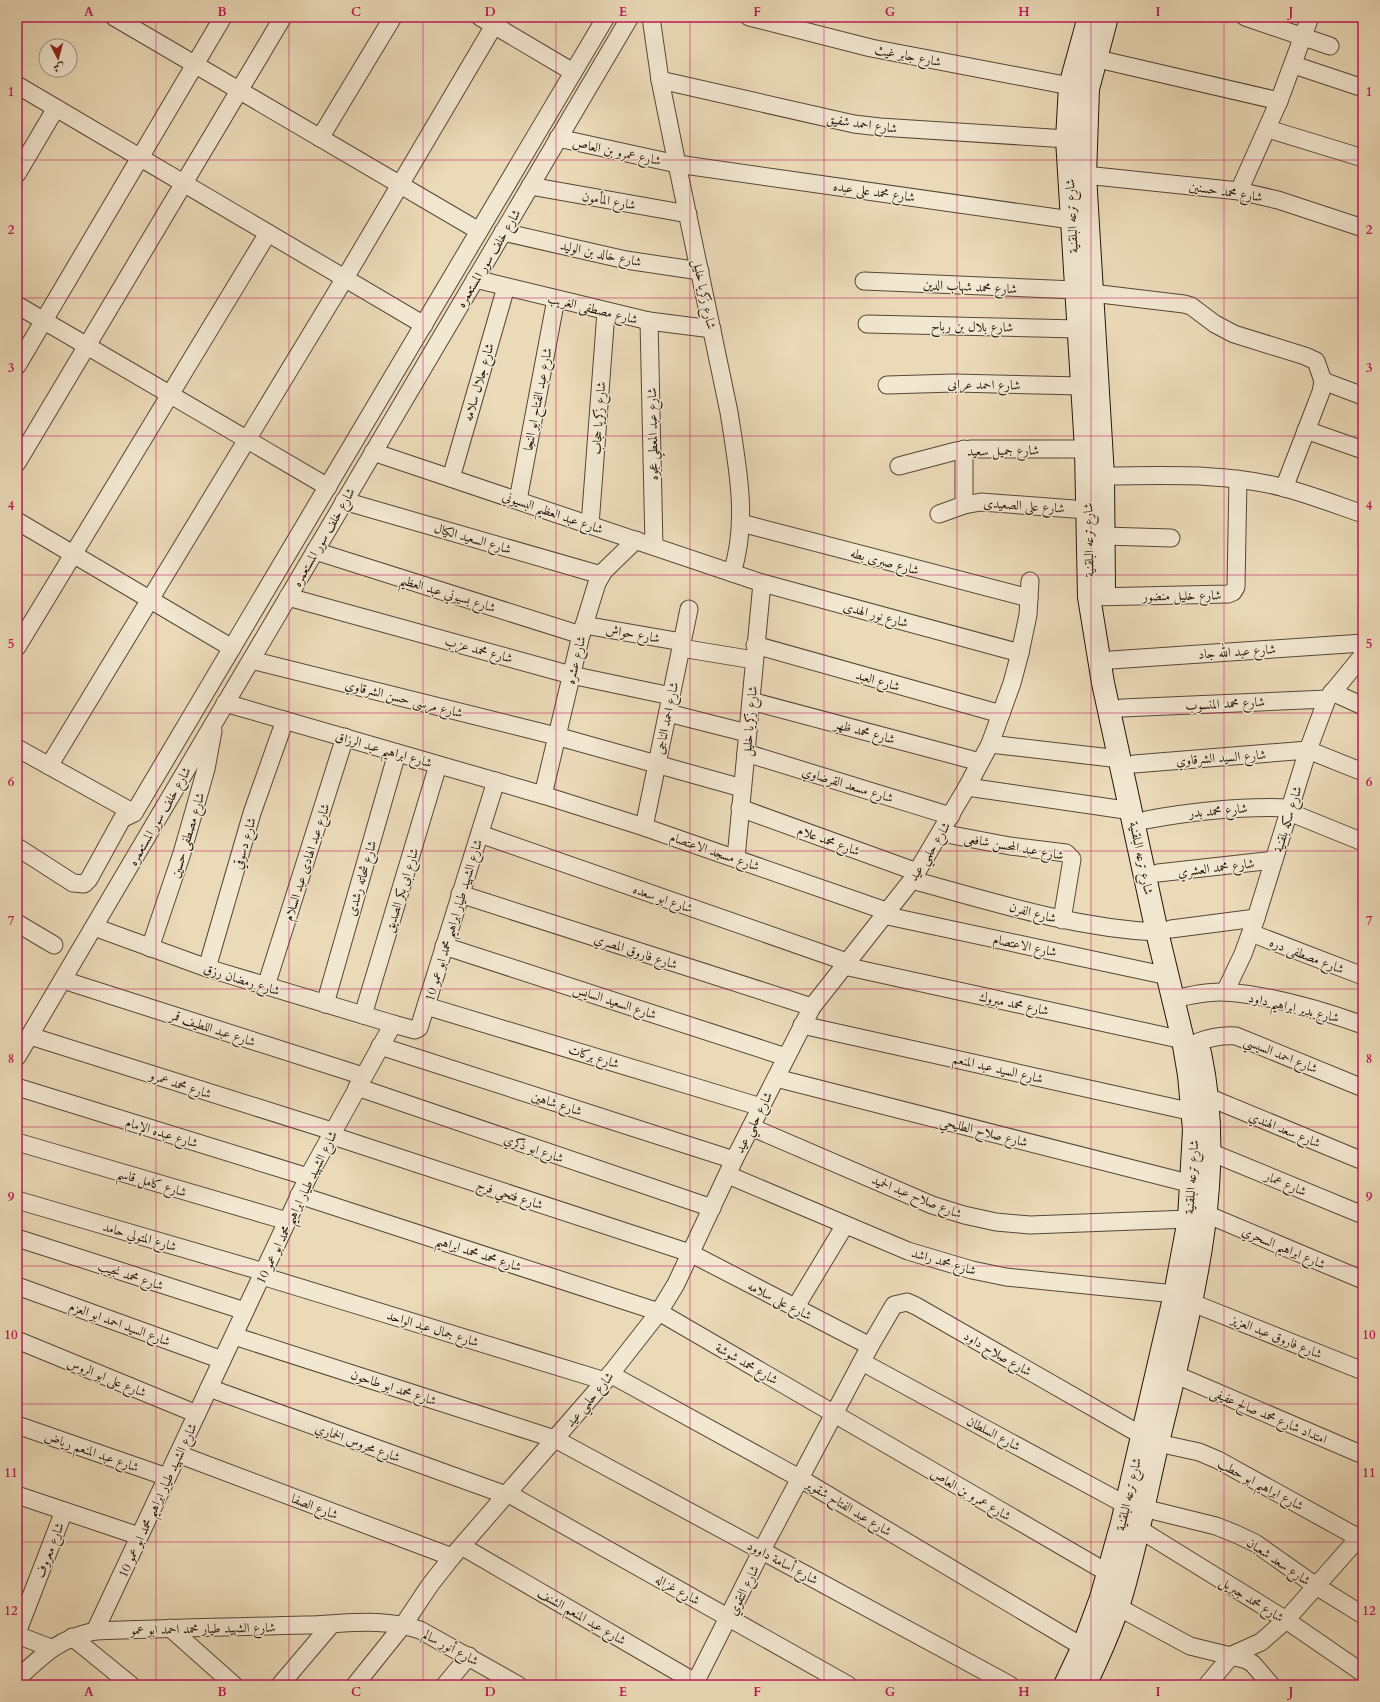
<svg xmlns="http://www.w3.org/2000/svg" width="1380" height="1702" font-family="Cardo,Amiri,serif">
	<style>
		.lines { fill: none; stroke-linecap: round; stroke-linejoin: round }
		.street-casing { stroke: #564736; stroke-width: 19 }
		.secondary-casing { stroke: #24160b; stroke-width: 24 }
		.street { stroke: #f2e7d1; stroke-width: 17 }
		.secondary { stroke: #f2e7d1; stroke-width: 22 }
		.grid { fill: none; stroke: #c2185b; stroke-width: 1; stroke-opacity: 0.55 }
		.labels { text-anchor: middle; stroke-width: 3; stroke-linejoin: round; paint-order: stroke }
		.street-label { font-size: 13px; fill: #24160b; stroke: #f2e7d1 }
		.neatline { fill: none; stroke: #c2185b; stroke-width: 1.5 }
		.grid-label { font-size: 13px; text-anchor: middle; font-weight: bold; fill: #c2185b }
	</style>
	<rect width="100%" height="100%" fill="#ebdab8"/>
	<filter id="stains"><feTurbulence type="fractalNoise" baseFrequency=".005" numOctaves="4"/><feColorMatrix values="0 0 0 0 .2 0 0 0 0 .09 0 0 0 0 .02 0 0 0 .5 -.17"/></filter>
	<radialGradient id="worn" r=".72"><stop offset=".6" stop-color="#630" stop-opacity="0"/><stop offset="1" stop-color="#630" stop-opacity=".3"/></radialGradient>
	<g class="lines">
		<g class="street-casing">
			<g id="street">
				<path d="M 114,17 L 479,231"/>
				<path d="M 480,17 L 573,72"/>
				<path d="M 651,17 L 660,80 L 677,164 L 729,412 C 737,465 749,520 732,573"/>
				<path d="M 749,17 L 871,48 L 1070,86"/>
				<path d="M 1245,17 L 1330,46"/>
				<path d="M 1085,56 L 1279,101"/>
				<path d="M 1294,65 L 1363,88"/>
				<path d="M 660,80 L 854,124 L 880,127 L 1067,139"/>
				<path d="M 17,85 L 424,325"/>
				<path d="M 1268,129 L 1363,158"/>
				<path d="M 320,138 L 393,17"/>
				<path d="M 558,138 L 677,164 L 1071,220"/>
				<path d="M 17,174 L 56,108"/>
				<path d="M 1085,175 L 1239,191 L 1278,200 L 1363,228"/>
				<path d="M 530,186 L 688,214"/>
				<path d="M 1239,191 L 1279,101 L 1310,17"/>
				<path d="M 503,232 L 626,260 L 700,271"/>
				<path d="M 475,279 L 649,321 L 712,329"/>
				<path d="M 864,281 L 1075,290"/>
				<path d="M 1092,293 L 1184,304 L 1191,306 L 1215,324 L 1234,334 L 1305,356 L 1316,361 L 1323,381 L 1363,396"/>
				<path d="M 17,305 L 328,487"/>
				<path d="M 649,321 L 654,546"/>
				<path d="M 867,324 L 1077,329"/>
				<path d="M 17,366 L 223,17"/>
				<path d="M 887,385 L 954,383 L 1081,386"/>
				<path d="M 1306,430 L 1363,450"/>
				<path d="M 964,449 L 964,505"/>
				<path d="M 373,452 L 762,583 L 1020,653"/>
				<path d="M 17,463 L 283,17"/>
				<path d="M 899,466 L 956,451 L 972,449 L 1086,449"/>
				<path d="M 1103,476 C 1164,476 1225,472 1285,488 C 1311,495 1337,505 1363,514"/>
				<path d="M 451,478 L 506,287"/>
				<path d="M 1284,488 L 1321,392 L 1323,381"/>
				<path d="M 518,500 L 556,299"/>
				<path d="M 344,501 L 601,575"/>
				<path d="M 939,514 L 964,505 L 981,502 L 1087,510"/>
				<path d="M 17,521 L 232,648"/>
				<path d="M 741,523 L 1029,598"/>
				<path d="M 590,525 L 606,312"/>
				<path d="M 1104,536 L 1171,538"/>
				<path d="M 315,551 L 581,635"/>
				<path d="M 288,597 L 571,675 L 671,696"/>
				<path d="M 1092,597 L 1228,594 L 1233,592 L 1236,587 L 1238,479"/>
				<path d="M 584,625 L 682,642"/>
				<path d="M 755,645 L 1001,714"/>
				<path d="M 17,647 L 268,233"/>
				<path d="M 681,648 L 754,660"/>
				<path d="M 251,660 L 556,736 L 742,788"/>
				<path d="M 1111,660 L 1363,643"/>
				<path d="M 1332,692 L 1363,706"/>
				<path d="M 751,701 L 980,762"/>
				<path d="M 225,703 L 543,795 L 644,827 L 886,911"/>
				<path d="M 1122,708 L 1327,699"/>
				<path d="M 668,713 L 747,733"/>
				<path d="M 990,744 L 1120,759"/>
				<path d="M 17,748 L 134,813"/>
				<path d="M 746,753 L 951,816"/>
				<path d="M 1134,764 L 1308,750 L 1363,772"/>
				<path d="M 49,766 L 345,278 L 499,17"/>
				<path d="M 967,787 L 1132,811"/>
				<path d="M 543,795 L 581,635 L 597,583 L 604,571 L 636,540"/>
				<path d="M 740,808 L 917,872"/>
				<path d="M 1289,812 L 1363,842"/>
				<path d="M 1146,820 C 1195,811 1240,806 1290,808"/>
				<path d="M 644,827 L 689,609"/>
				<path d="M 941,833 L 1010,846 L 1066,853 L 1072,859 L 1062,920"/>
				<path d="M 480,834 L 847,962"/>
				<path d="M 17,847 L 73,883 L 84,884 L 89,879 L 122,819 L 134,813 L 606,17"/>
				<path d="M 736,858 L 762,583"/>
				<path d="M 1158,873 L 1274,860"/>
				<path d="M 912,880 C 993,902 1073,928 1157,932"/>
				<path d="M 460,894 L 812,1007"/>
				<path d="M 883,915 L 1168,976"/>
				<path d="M 17,923 L 54,945"/>
				<path d="M 94,927 L 207,968 L 393,1024"/>
				<path d="M 1171,929 L 1256,918"/>
				<path d="M 1251,933 L 1363,976"/>
				<path d="M 444,946 L 786,1057"/>
				<path d="M 150,948 L 182,853 L 206,769 L 213,731"/>
				<path d="M 844,966 L 1183,1040"/>
				<path d="M 207,968 L 252,813 L 285,720"/>
				<path d="M 63,980 L 363,1076"/>
				<path d="M 266,986 L 345,737"/>
				<path d="M 1225,992 L 1243,954 L 1256,918 L 1308,750 L 1327,699 L 1363,655"/>
				<path d="M 1173,999 C 1190,995 1208,991 1225,992 C 1269,995 1321,1010 1363,1025"/>
				<path d="M 325,1004 L 397,753"/>
				<path d="M 426,1006 L 761,1107"/>
				<path d="M 363,1015 L 438,765"/>
				<path d="M 802,1025 L 1193,1112"/>
				<path d="M 30,1036 L 332,1131"/>
				<path d="M 1198,1042 C 1211,1037 1221,1035 1236,1036 L 1363,1088"/>
				<path d="M 380,1046 L 734,1160"/>
				<path d="M 17,1057 L 630,17"/>
				<path d="M 776,1078 L 1192,1184"/>
				<path d="M 17,1087 L 308,1177"/>
				<path d="M 357,1087 L 712,1208"/>
				<path d="M 1208,1097 L 1363,1161"/>
				<path d="M 751,1127 L 932,1205 L 964,1215 L 996,1222 L 1030,1225 L 1189,1219"/>
				<path d="M 330,1135 L 690,1253 L 870,1346"/>
				<path d="M 17,1142 L 287,1221"/>
				<path d="M 1210,1152 L 1363,1215"/>
				<path d="M 728,1175 L 908,1251 L 972,1270 L 1006,1277 L 1175,1294"/>
				<path d="M 299,1195 L 659,1312 L 1108,1573"/>
				<path d="M 17,1200 L 264,1272"/>
				<path d="M 1206,1214 L 1363,1280"/>
				<path d="M 17,1238 L 245,1311"/>
				<path d="M 262,1276 L 605,1381"/>
				<path d="M 17,1286 L 222,1360"/>
				<path d="M 1190,1302 L 1363,1371"/>
				<path d="M 795,1308 L 845,1225"/>
				<path d="M 234,1336 L 555,1439 L 1010,1685"/>
				<path d="M 17,1340 L 197,1414"/>
				<path d="M 862,1362 L 1126,1505"/>
				<path d="M 610,1374 L 801,1479 L 1083,1647"/>
				<path d="M 1174,1374 L 1363,1455"/>
				<path d="M 209,1388 L 506,1495"/>
				<path d="M 17,1425 L 167,1477"/>
				<path d="M 1158,1443 L 1199,1452 L 1218,1460 L 1359,1538"/>
				<path d="M 178,1454 L 452,1557"/>
				<path d="M 507,1493 L 848,1685"/>
				<path d="M 17,1495 L 139,1536"/>
				<path d="M 1143,1508 L 1216,1526 L 1236,1534 L 1255,1543 L 1316,1586 L 1363,1615"/>
				<path d="M 1139,1529 L 1286,1620 L 1363,1673"/>
				<path d="M 463,1547 L 700,1685"/>
				<path d="M 1118,1607 L 1190,1646 L 1247,1660 L 1253,1664 L 1271,1685"/>
				<path d="M 170,1628 L 234,1685"/>
				<path d="M 95,1631 L 308,1177 L 393,1024 L 415,1030 L 419,1028 L 496,781"/>
				<path d="M 17,1633 L 64,1511"/>
				<path d="M 17,1635 L 51,1648"/>
				<path d="M 72,1637 L 131,1685"/>
				<path d="M 17,1679 C 44,1654 58,1639 95,1631 C 165,1628 235,1627 306,1625 C 345,1624 383,1617 420,1630 L 518,1685"/>
				<path d="M 280,1685 L 331,1625"/>
				<path d="M 355,1685 L 404,1624 L 430,1585 L 452,1557 L 605,1381 L 659,1312 L 676,1284 L 734,1160 L 812,1007 L 912,880 L 967,787 L 990,744 L 1012,683 L 1020,653 L 1028,615 L 1030,581"/>
				<path d="M 445,1685 L 469,1656"/>
				<path d="M 694,1685 L 762,1550 L 870,1346 L 894,1305 L 907,1302 L 916,1306 L 1141,1435"/>
				<path d="M 1207,1685 L 1232,1655 L 1261,1642 L 1286,1620 L 1363,1533"/>
			</g>
		</g>
		<g class="secondary-casing">
			<g id="secondary">
				<path d="M 1104,591 L 1103,476 L 1085,175 L 1088,89 L 1107,17"/>
				<path d="M 1065,1685 L 1083,1647 L 1101,1598 L 1122,1523 L 1175,1294 L 1189,1219 L 1194,1130 L 1189,1075 L 1183,1040 L 1157,932 L 1103,683 L 1089,597 L 1086,449 L 1067,139 L 1070,86 L 1089,17"/>
				<path d="M 1085,1685 C 1097,1660 1109,1633 1118,1607 C 1135,1553 1145,1497 1158,1442 C 1188,1316 1228,1183 1200,1053"/>
			</g>
		</g>
		<use href="#street" class="street"/>
		<use href="#secondary" class="secondary"/>
	</g>
	<path class="grid" d="M 156,17 L 156,1685M 289,17 L 289,1685M 423,17 L 423,1685M 556,17 L 556,1685M 690,17 L 690,1685M 824,17 L 824,1685M 957,17 L 957,1685M 1091,17 L 1091,1685M 1224,17 L 1224,1685M 17,160 L 1363,160M 17,298 L 1363,298M 17,436 L 1363,436M 17,575 L 1363,575M 17,713 L 1363,713M 17,851 L 1363,851M 17,989 L 1363,989M 17,1127 L 1363,1127M 17,1266 L 1363,1266M 17,1404 L 1363,1404M 17,1542 L 1363,1542"/>
	<g class="labels">
		<g class="street-label">
			<text transform="translate(908 55) rotate(11)" y="5">شارع جابر غيث</text>
			<text transform="translate(862 123) rotate(8)" y="5">شارع احمد شفيق</text>
			<text transform="translate(617 151) rotate(12)" y="5">شارع عمرو بن العاص</text>
			<text transform="translate(874 191) rotate(8)" y="5">شارع محمد على عبده</text>
			<text transform="translate(1226 191) rotate(9)" y="5">شارع محمد حسنين</text>
			<text transform="translate(609 200) rotate(10)" y="5">شارع المأمون</text>
			<text transform="translate(1071 216) rotate(-93)" y="5">شارع ترعه البلقنية</text>
			<text transform="translate(601 253) rotate(12)" y="5">شارع خالد بن الوليد</text>
			<text transform="translate(488 258) rotate(-59)" y="5">شارع خلف سور المستعمره</text>
			<text transform="translate(970 286) rotate(3)" y="5">شارع محمد شهاب الدين</text>
			<text transform="translate(705 294) rotate(78)" y="5">شارع زكريا خليل</text>
			<text transform="translate(593 308) rotate(14)" y="5">شارع مصطفى الغريب</text>
			<text transform="translate(972 326) rotate(1)" y="5">شارع بلال بن رباح</text>
			<text transform="translate(478 382) rotate(-74)" y="5">شارع جلال سلامه</text>
			<text transform="translate(984 384) rotate(1)" y="5">شارع احمد عرابى</text>
			<text transform="translate(537 399) rotate(-79)" y="5">شارع عبد الفتاح ابو النجا</text>
			<text transform="translate(598 418) rotate(-86)" y="5">شارع زكريا حجاب</text>
			<text transform="translate(652 434) rotate(-91)" y="5">شارع عبد المعطي عجوه</text>
			<text transform="translate(1003 450) rotate(-1)" y="5">شارع جميل سعيد</text>
			<text transform="translate(1024 505) rotate(4)" y="5">شارع على الصعيدى</text>
			<text transform="translate(553 512) rotate(19)" y="5">شارع عبد العظيم البسيوني</text>
			<text transform="translate(323 537) rotate(-60)" y="5">شارع خلف سور المستعمره</text>
			<text transform="translate(473 538) rotate(16)" y="5">شارع السعيد الكيال</text>
			<text transform="translate(1088 540) rotate(-91)" y="5">شارع ترعه البلقنية</text>
			<text transform="translate(885 561) rotate(15)" y="5">شارع صبرى بطه</text>
			<text transform="translate(448 593) rotate(17)" y="5">شارع بسيوني عبد العظيم</text>
			<text transform="translate(1182 595) rotate(-1)" y="5">شارع خليل منضور</text>
			<text transform="translate(876 614) rotate(15)" y="5">شارع نور الهدى</text>
			<text transform="translate(633 633) rotate(10)" y="5">شارع حواش</text>
			<text transform="translate(479 649) rotate(15)" y="5">شارع محمد عزب</text>
			<text transform="translate(1237 651) rotate(-4)" y="5">شارع عبد الله جاد</text>
			<text transform="translate(575 660) rotate(-76)" y="5">شارع عشره</text>
			<text transform="translate(878 680) rotate(16)" y="5">شارع العبد</text>
			<text transform="translate(404 698) rotate(14)" y="5">شارع مرسى حسن الشرقاوي</text>
			<text transform="translate(1225 703) rotate(-3)" y="5">شارع محمد المنسوب</text>
			<text transform="translate(666 718) rotate(-78)" y="5">شارع احمد الناجى</text>
			<text transform="translate(749 721) rotate(-85)" y="5">شارع زكريا خليل</text>
			<text transform="translate(865 731) rotate(15)" y="5">شارع محمد ظهر</text>
			<text transform="translate(384 749) rotate(16)" y="5">شارع ابراهيم عبد الرزاق</text>
			<text transform="translate(1221 757) rotate(-4)" y="5">شارع السيد الشرقاوي</text>
			<text transform="translate(848 784) rotate(17)" y="5">شارع مسعد القرضاوي</text>
			<text transform="translate(1218 810) rotate(-5)" y="5">شارع محمد بدر</text>
			<text transform="translate(159 816) rotate(-60)" y="5">شارع خلف سور المستعمره</text>
			<text transform="translate(1287 819) rotate(-73)" y="5">شارع سكه بلقنية</text>
			<text transform="translate(187 835) rotate(-73)" y="5">شارع مصطفى حسين</text>
			<text transform="translate(829 840) rotate(20)" y="5">شارع محمد علام</text>
			<text transform="translate(244 843) rotate(-74)" y="5">شارع دسوقي</text>
			<text transform="translate(1014 846) rotate(10)" y="5">شارع عبد المحسن شافعى</text>
			<text transform="translate(715 851) rotate(19)" y="5">شارع مسجد الاعتصام</text>
			<text transform="translate(929 851) rotate(-58)" y="5">شارع حلمي عيد</text>
			<text transform="translate(1142 858) rotate(78)" y="5">شارع ترعه البلقنية</text>
			<text transform="translate(306 862) rotate(-72)" y="5">شارع عبد الهادى عبد السلام</text>
			<text transform="translate(1216 867) rotate(-7)" y="5">شارع محمد العشري</text>
			<text transform="translate(361 878) rotate(-74)" y="5">شارع شحاته رشدى</text>
			<text transform="translate(401 890) rotate(-73)" y="5">شارع ابى بكر الصديق</text>
			<text transform="translate(663 898) rotate(19)" y="5">شارع ابو سعده</text>
			<text transform="translate(1033 912) rotate(15)" y="5">شارع الفرن</text>
			<text transform="translate(453 920) rotate(-73)" y="5">شارع الشهيد طيار ابراهيم محمد ابو عمو 10</text>
			<text transform="translate(1025 945) rotate(12)" y="5">شارع الاعتصام</text>
			<text transform="translate(636 951) rotate(18)" y="5">شارع فاروق المصري</text>
			<text transform="translate(1307 955) rotate(21)" y="5">شارع مصطفى دره</text>
			<text transform="translate(242 979) rotate(17)" y="5">شارع رمضان رزق</text>
			<text transform="translate(615 1001) rotate(18)" y="5">شارع السعيد السايس</text>
			<text transform="translate(1014 1003) rotate(12)" y="5">شارع محمد مبروك</text>
			<text transform="translate(1294 1007) rotate(13)" y="5">شارع بدير ابراهيم داود</text>
			<text transform="translate(213 1028) rotate(18)" y="5">شارع عبد اللطيف قمر</text>
			<text transform="translate(1281 1054) rotate(22)" y="5">شارع احمد السيسي</text>
			<text transform="translate(594 1056) rotate(17)" y="5">شارع بركات</text>
			<text transform="translate(998 1068) rotate(13)" y="5">شارع السيد عبد المنعم</text>
			<text transform="translate(181 1084) rotate(18)" y="5">شارع محمد عمرو</text>
			<text transform="translate(557 1103) rotate(18)" y="5">شارع شاهين</text>
			<text transform="translate(753 1122) rotate(-63)" y="5">شارع حلمي عيد</text>
			<text transform="translate(1285 1129) rotate(22)" y="5">شارع سعد الهندي</text>
			<text transform="translate(984 1131) rotate(14)" y="5">شارع صلاح الطليحي</text>
			<text transform="translate(162 1132) rotate(17)" y="5">شارع عبده الإمام</text>
			<text transform="translate(534 1148) rotate(19)" y="5">شارع ابو ذكري</text>
			<text transform="translate(1191 1177) rotate(-86)" y="5">شارع ترعه البلقنية</text>
			<text transform="translate(152 1182) rotate(16)" y="5">شارع كامل قاسم</text>
			<text transform="translate(1286 1183) rotate(23)" y="5">شارع عمار</text>
			<text transform="translate(510 1194) rotate(18)" y="5">شارع فتحي فرج</text>
			<text transform="translate(917 1196) rotate(22)" y="5">شارع صلاح عبد الحميد</text>
			<text transform="translate(296 1207) rotate(-64)" y="5">شارع الشهيد طيار ابراهيم محمد ابو عمو 10</text>
			<text transform="translate(140 1236) rotate(16)" y="5">شارع المتولي حامد</text>
			<text transform="translate(1284 1247) rotate(23)" y="5">شارع ابراهيم السحري</text>
			<text transform="translate(479 1253) rotate(18)" y="5">شارع محمد محمد ابراهيم</text>
			<text transform="translate(944 1261) rotate(16)" y="5">شارع محمد راشد</text>
			<text transform="translate(131 1275) rotate(18)" y="5">شارع محمد نجيب</text>
			<text transform="translate(780 1300) rotate(27)" y="5">شارع على سلامه</text>
			<text transform="translate(120 1323) rotate(20)" y="5">شارع السيد احمد ابو العزم</text>
			<text transform="translate(433 1328) rotate(17)" y="5">شارع جمال عبد الواحد</text>
			<text transform="translate(1277 1336) rotate(22)" y="5">شارع فاروق عبد العزيز</text>
			<text transform="translate(998 1353) rotate(30)" y="5">شارع صلاح داود</text>
			<text transform="translate(747 1363) rotate(30)" y="5">شارع محمد شوشة</text>
			<text transform="translate(107 1377) rotate(22)" y="5">شارع على ابو الروس</text>
			<text transform="translate(394 1387) rotate(18)" y="5">شارع محمد ابو طاحون</text>
			<text transform="translate(589 1399) rotate(-50)" y="5">شارع حلمي عيد</text>
			<text transform="translate(1269 1415) rotate(23)" y="5">امتداد شارع محمد صالح عفيفى</text>
			<text transform="translate(994 1433) rotate(28)" y="5">شارع السلطان</text>
			<text transform="translate(358 1442) rotate(20)" y="5">شارع محروس الخماري</text>
			<text transform="translate(92 1451) rotate(19)" y="5">شارع عبد المنعم رياض</text>
			<text transform="translate(1261 1484) rotate(28)" y="5">شارع ابراهيم ابو حطب</text>
			<text transform="translate(971 1494) rotate(30)" y="5">شارع عمرو بن العاص</text>
			<text transform="translate(1128 1494) rotate(-77)" y="5">شارع ترعه البلقنية</text>
			<text transform="translate(157 1500) rotate(-65)" y="5">شارع الشهيد طيار ابراهيم محمد ابو عمو 10</text>
			<text transform="translate(315 1506) rotate(21)" y="5">شارع الصفا</text>
			<text transform="translate(849 1507) rotate(31)" y="5">شارع عبد الفتاح شقوير</text>
			<text transform="translate(49 1550) rotate(-69)" y="5">شارع معروف</text>
			<text transform="translate(1279 1561) rotate(34)" y="5">شارع سعد شعبان</text>
			<text transform="translate(783 1562) rotate(28)" y="5">شارع أسامة داوود</text>
			<text transform="translate(678 1589) rotate(29)" y="5">شارع غزاله</text>
			<text transform="translate(743 1590) rotate(-64)" y="5">شارع التقوي</text>
			<text transform="translate(1252 1599) rotate(32)" y="5">شارع محمد جبريل</text>
			<text transform="translate(582 1616) rotate(30)" y="5">شارع عبد المنعم الشنف</text>
			<text transform="translate(203 1628) rotate(-1)" y="5">شارع الشهيد طيار محمد احمد ابو عمو</text>
			<text transform="translate(451 1647) rotate(28)" y="5">شارع أنور سالم</text>
		</g>
	</g>
	<rect width="1380" height="1702" fill="none" stroke="#ebdab8" stroke-width="44"/>
	<g transform="translate(58 58) rotate(174)"><circle r="19" fill="#f2e7d1" stroke="#a09382"/>
	<path d="M0-3L7 15L0 10L-7 15Z" fill="#8f2418"/>
	<text y="-6" font-size="11" font-weight="bold" text-anchor="middle" fill="#24160b">ش</text>
	</g>
	<rect x="22" y="22" width="1336" height="1658" class="neatline"/>
	<g class="grid-label">
		<text x="89" y="16">A</text>
		<text x="222" y="16">B</text>
		<text x="356" y="16">C</text>
		<text x="490" y="16">D</text>
		<text x="623" y="16">E</text>
		<text x="757" y="16">F</text>
		<text x="890" y="16">G</text>
		<text x="1024" y="16">H</text>
		<text x="1158" y="16">I</text>
		<text x="1291" y="16">J</text>
		<text x="11" y="96">1</text>
		<text x="1369" y="96">1</text>
		<text x="11" y="234">2</text>
		<text x="1369" y="234">2</text>
		<text x="11" y="372">3</text>
		<text x="1369" y="372">3</text>
		<text x="11" y="510">4</text>
		<text x="1369" y="510">4</text>
		<text x="11" y="648">5</text>
		<text x="1369" y="648">5</text>
		<text x="11" y="786">6</text>
		<text x="1369" y="786">6</text>
		<text x="11" y="925">7</text>
		<text x="1369" y="925">7</text>
		<text x="11" y="1063">8</text>
		<text x="1369" y="1063">8</text>
		<text x="11" y="1201">9</text>
		<text x="1369" y="1201">9</text>
		<text x="11" y="1339">10</text>
		<text x="1369" y="1339">10</text>
		<text x="11" y="1477">11</text>
		<text x="1369" y="1477">11</text>
		<text x="11" y="1615">12</text>
		<text x="1369" y="1615">12</text>
		<text x="89" y="1696">A</text>
		<text x="222" y="1696">B</text>
		<text x="356" y="1696">C</text>
		<text x="490" y="1696">D</text>
		<text x="623" y="1696">E</text>
		<text x="757" y="1696">F</text>
		<text x="890" y="1696">G</text>
		<text x="1024" y="1696">H</text>
		<text x="1158" y="1696">I</text>
		<text x="1291" y="1696">J</text>
	</g>
	<rect width="100%" height="100%" filter="url(#stains)"/>
	<rect width="100%" height="100%" fill="url(#worn)"/>
</svg>
